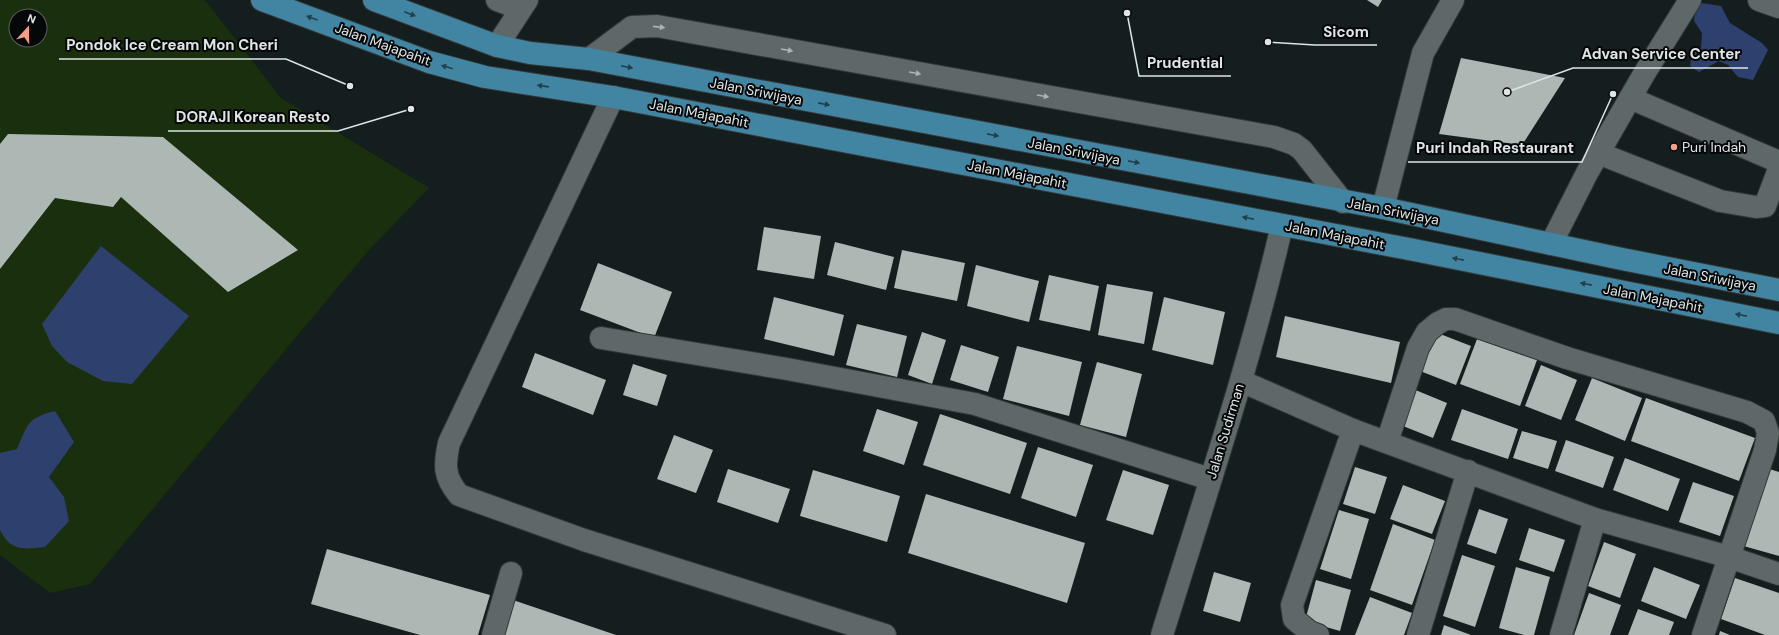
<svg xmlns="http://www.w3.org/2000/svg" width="1779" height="635" font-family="'DM Sans',sans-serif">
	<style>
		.green { fill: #1a2f0e; fill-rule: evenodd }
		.water { fill: #2e406d }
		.building { fill: #adb7b3 }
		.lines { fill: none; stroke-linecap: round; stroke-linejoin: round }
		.minor-casing { stroke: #333939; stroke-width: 24 }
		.major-casing { stroke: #333939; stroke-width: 24 }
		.minor { stroke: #5e6869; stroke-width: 22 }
		.major { stroke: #4285a3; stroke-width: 22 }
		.oneway { fill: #20404e }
		.oneway2 { fill: #abb3b3 }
		.poi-dot { fill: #f39f85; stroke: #050708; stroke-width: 1.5 }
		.labels { text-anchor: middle; stroke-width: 4; stroke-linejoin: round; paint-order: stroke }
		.street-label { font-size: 14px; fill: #dfe5e5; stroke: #050708 }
		.poi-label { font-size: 14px; fill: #dfe5e5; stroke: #050708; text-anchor: start }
		.leader { fill: none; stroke: #dfe5e5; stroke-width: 1.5 }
		.callout-dot { fill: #dfe5e5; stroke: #050708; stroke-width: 1.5 }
		.callout-label { font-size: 15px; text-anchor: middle; font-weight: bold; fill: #dfe5e5; stroke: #050708; stroke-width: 4; stroke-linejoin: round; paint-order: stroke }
	</style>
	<rect width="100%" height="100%" fill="#151e1f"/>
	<path class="green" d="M 0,0 L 205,0 L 281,98 L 429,188 L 368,251 L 90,584 L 50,593 L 0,555 ZM 16,16 L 40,16 L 40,40 L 16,40 Z"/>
	<g class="water">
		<path d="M 1702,3 L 1721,6 L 1730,23 L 1762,43 L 1768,50 L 1753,80 L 1738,77 L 1728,65 L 1719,61 L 1699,72 L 1690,66 L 1692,54 L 1701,48 L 1702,33 L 1694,21 L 1695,11 Z"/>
		<path d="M 101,246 L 189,316 L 132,384 L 103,381 L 67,362 L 52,346 L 42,324 Z"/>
		<path d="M 55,411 L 74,442 L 49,477 L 64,497 L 69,521 L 45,547 C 24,549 11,552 0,530 L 0,453 L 17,449 C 28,424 27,418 55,411 Z"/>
	</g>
	<g class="building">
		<path d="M 1367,0 L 1382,0 L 1378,7 Z"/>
		<path d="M 1461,58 L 1565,78 L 1522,145 L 1439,134 Z"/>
		<path d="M 8,134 L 163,137 L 298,250 L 228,292 L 121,197 L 113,207 L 55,198 L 0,269 L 0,144 Z"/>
		<path d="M 764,227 L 821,236 L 814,279 L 757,270 Z"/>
		<path d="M 835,242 L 894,257 L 886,290 L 827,275 Z"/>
		<path d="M 902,250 L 965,263 L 957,301 L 894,288 Z"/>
		<path d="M 598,263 L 672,292 L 654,338 L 580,310 Z"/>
		<path d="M 976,265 L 1039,281 L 1029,322 L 967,306 Z"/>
		<path d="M 1049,275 L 1099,286 L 1090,331 L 1039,320 Z"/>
		<path d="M 1107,284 L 1153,292 L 1144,344 L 1098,335 Z"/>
		<path d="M 774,297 L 844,315 L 834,356 L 764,339 Z"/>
		<path d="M 1164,297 L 1225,312 L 1213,365 L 1152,350 Z"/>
		<path d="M 1285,316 L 1400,342 L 1391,383 L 1276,357 Z"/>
		<path d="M 857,324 L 907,336 L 897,377 L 846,365 Z"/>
		<path d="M 922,332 L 946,340 L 932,384 L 908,375 Z"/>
		<path d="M 1435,332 L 1471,346 L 1456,385 L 1420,371 Z"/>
		<path d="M 1477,339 L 1537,360 L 1520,406 L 1460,384 Z"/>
		<path d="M 961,345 L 999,357 L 988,392 L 950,380 Z"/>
		<path d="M 1017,346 L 1082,362 L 1069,416 L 1003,399 Z"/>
		<path d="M 535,353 L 606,380 L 593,415 L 522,387 Z"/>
		<path d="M 1097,362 L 1142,374 L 1126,437 L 1080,425 Z"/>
		<path d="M 633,364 L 667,375 L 657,406 L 623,395 Z"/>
		<path d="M 1541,365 L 1577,380 L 1561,420 L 1525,406 Z"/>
		<path d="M 1592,378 L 1642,398 L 1625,441 L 1575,420 Z"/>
		<path d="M 1413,389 L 1447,403 L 1433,438 L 1398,424 Z"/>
		<path d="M 1646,398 L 1755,438 L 1739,481 L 1631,441 Z"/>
		<path d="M 877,409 L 918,422 L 904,465 L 863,451 Z"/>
		<path d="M 1462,409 L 1518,429 L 1508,459 L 1451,440 Z"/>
		<path d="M 940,414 L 1027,443 L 1010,494 L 923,465 Z"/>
		<path d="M 1522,431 L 1557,441 L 1548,469 L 1513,458 Z"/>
		<path d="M 674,435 L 713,450 L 696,493 L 657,479 Z"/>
		<path d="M 1566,440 L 1614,457 L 1603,488 L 1555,471 Z"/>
		<path d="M 1038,447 L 1093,465 L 1076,517 L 1021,498 Z"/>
		<path d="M 1625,458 L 1680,479 L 1668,511 L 1613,490 Z"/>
		<path d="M 1355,467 L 1387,477 L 1375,514 L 1343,504 Z"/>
		<path d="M 1763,467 L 1779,472 L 1779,556 L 1740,545 Z"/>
		<path d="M 728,469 L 790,489 L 778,523 L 717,502 Z"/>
		<path d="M 813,470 L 900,496 L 887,542 L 800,516 Z"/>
		<path d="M 1123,470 L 1169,485 L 1153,535 L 1106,520 Z"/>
		<path d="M 1693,482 L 1734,496 L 1720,536 L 1679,522 Z"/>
		<path d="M 1403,485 L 1445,501 L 1432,534 L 1390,519 Z"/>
		<path d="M 926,494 L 1085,543 L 1067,603 L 908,553 Z"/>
		<path d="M 1479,509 L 1508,519 L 1496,554 L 1467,544 Z"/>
		<path d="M 1339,510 L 1369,519 L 1351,579 L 1320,569 Z"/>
		<path d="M 1393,524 L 1435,540 L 1412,605 L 1370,590 Z"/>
		<path d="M 1529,528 L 1565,540 L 1554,572 L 1519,560 Z"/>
		<path d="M 1604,542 L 1636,554 L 1620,598 L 1588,586 Z"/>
		<path d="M 327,549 L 490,595 L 478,635 L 420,635 L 311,604 Z"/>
		<path d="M 1462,555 L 1495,566 L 1475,627 L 1443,616 Z"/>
		<path d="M 1516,567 L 1550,577 L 1534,635 L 1524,635 L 1499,628 Z"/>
		<path d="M 1654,567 L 1700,585 L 1686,619 L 1641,601 Z"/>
		<path d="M 1214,572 L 1251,583 L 1240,622 L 1203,611 Z"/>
		<path d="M 1735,578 L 1779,593 L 1779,635 L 1765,635 L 1721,619 Z"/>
		<path d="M 1316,580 L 1351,590 L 1340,631 L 1305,621 Z"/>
		<path d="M 1589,593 L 1621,605 L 1610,635 L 1574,635 Z"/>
		<path d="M 1370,597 L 1412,613 L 1404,635 L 1355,635 Z"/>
		<path d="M 513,600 L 616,635 L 501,635 Z"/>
		<path d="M 1638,609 L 1674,622 L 1669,635 L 1628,635 Z"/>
		<path d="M 1444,625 L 1471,635 L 1441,635 Z"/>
		<path d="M 1720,631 L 1730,635 L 1719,635 Z"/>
	</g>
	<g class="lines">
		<g class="minor-casing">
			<g id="minor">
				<path d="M 497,0 L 521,9"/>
				<path d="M 1759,0 L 1779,7"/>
				<path d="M 497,46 L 527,0"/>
				<path d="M 589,59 L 632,27 L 657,26 L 1274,137 L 1294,144 L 1302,150 L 1343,202"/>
				<path d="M 613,97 L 449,443 C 444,466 444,477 459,495 L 584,540 L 885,635"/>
				<path d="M 1630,98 L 1779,162"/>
				<path d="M 1598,153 L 1720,201 L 1756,207 L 1765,206 L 1779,169"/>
				<path d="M 1383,208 L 1423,53 L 1453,0"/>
				<path d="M 1551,244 L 1587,173 L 1644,74 L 1690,0"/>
				<path d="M 601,338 L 787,369 L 975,404 L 1210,479"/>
				<path d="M 1241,381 L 1353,430 L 1595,519 L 1729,557 L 1779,574"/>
				<path d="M 1387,442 L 1418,348 L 1427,332 L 1438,323 L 1446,319 L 1455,319 L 1567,358 L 1747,412 L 1764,421 L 1768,433 L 1765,450 L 1703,635"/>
				<path d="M 493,635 L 511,573"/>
				<path d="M 1162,635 C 1204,499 1250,364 1282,225"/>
				<path d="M 1318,635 L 1310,632 L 1294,619 L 1292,605 L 1353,430"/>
				<path d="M 1418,635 L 1468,471"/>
				<path d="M 1561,635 L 1595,519"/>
			</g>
		</g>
		<g class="major-casing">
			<g id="major">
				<path d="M 262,0 L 429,62 L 485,77 L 613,97 L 1414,250 L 1779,323"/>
				<path d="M 374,0 L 497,46 L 530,53 L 589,59 L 1383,208 L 1617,258 L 1779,290"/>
			</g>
		</g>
		<use href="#minor" class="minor"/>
		<use href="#major" class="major"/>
	</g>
	<defs><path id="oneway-solid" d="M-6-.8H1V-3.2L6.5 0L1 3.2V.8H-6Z"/></defs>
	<g class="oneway">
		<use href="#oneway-solid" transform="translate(410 14) rotate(21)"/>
		<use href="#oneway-solid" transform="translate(312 18) rotate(-160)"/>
		<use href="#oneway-solid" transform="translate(447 67) rotate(-164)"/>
		<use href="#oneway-solid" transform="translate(627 67) rotate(11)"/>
		<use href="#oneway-solid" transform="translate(543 86) rotate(-172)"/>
		<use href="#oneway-solid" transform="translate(824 104) rotate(11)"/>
		<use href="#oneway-solid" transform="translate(993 135) rotate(11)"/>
		<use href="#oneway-solid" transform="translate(1134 162) rotate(11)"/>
		<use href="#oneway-solid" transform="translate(1248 218) rotate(-169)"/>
		<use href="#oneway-solid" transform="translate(1458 259) rotate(-169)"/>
		<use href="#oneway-solid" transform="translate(1586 284) rotate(-169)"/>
		<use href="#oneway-solid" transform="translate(1741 315) rotate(-169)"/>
	</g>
	<g class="oneway2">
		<use href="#oneway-solid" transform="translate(659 27) rotate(6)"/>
		<use href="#oneway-solid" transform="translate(787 50) rotate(10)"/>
		<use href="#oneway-solid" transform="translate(915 73) rotate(10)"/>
		<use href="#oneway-solid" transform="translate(1043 96) rotate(10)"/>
	</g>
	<circle class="poi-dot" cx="1674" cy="147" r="4"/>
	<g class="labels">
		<g class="street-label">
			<text transform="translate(383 44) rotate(20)" y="5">Jalan Majapahit</text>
			<text transform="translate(756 91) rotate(11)" y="5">Jalan Sriwijaya</text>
			<text transform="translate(699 113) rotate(11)" y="5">Jalan Majapahit</text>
			<text transform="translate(1074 151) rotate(11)" y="5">Jalan Sriwijaya</text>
			<text transform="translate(1017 174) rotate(11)" y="5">Jalan Majapahit</text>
			<text transform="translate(1393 211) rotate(11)" y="5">Jalan Sriwijaya</text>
			<text transform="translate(1335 235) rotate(11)" y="5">Jalan Majapahit</text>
			<text transform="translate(1710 277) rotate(11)" y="5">Jalan Sriwijaya</text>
			<text transform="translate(1653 298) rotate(11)" y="5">Jalan Majapahit</text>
			<text transform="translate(1225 431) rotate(-73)" y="5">Jalan Sudirman</text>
		</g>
		<g class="poi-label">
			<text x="1682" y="152">Puri Indah</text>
		</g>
	</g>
	<path class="leader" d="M1268 42L1315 45H1377M350 86L286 59H59M1507 92L1573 68H1748M1127 13L1139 76H1231M411 109L338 131H168M1613 94L1582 162H1408"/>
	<g class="callout-dot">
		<circle cx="1268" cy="42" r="4"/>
		<circle cx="350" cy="86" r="4"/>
		<circle cx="1507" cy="92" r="4"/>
		<circle cx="1127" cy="13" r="4"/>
		<circle cx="411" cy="109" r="4"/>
		<circle cx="1613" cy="94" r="4"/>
	</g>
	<g class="callout-label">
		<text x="1346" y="37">Sicom</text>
		<text x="172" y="50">Pondok Ice Cream Mon Cheri</text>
		<text x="1661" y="59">Advan Service Center</text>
		<text x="1185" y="68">Prudential</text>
		<text x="253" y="122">DORAJI Korean Resto</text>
		<text x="1495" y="153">Puri Indah Restaurant</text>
	</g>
	<g transform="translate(28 28) rotate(21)"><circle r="19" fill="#050708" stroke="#5c6060"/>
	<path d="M0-3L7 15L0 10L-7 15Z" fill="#f39f85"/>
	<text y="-6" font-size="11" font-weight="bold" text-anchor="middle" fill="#dfe5e5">N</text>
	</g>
</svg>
